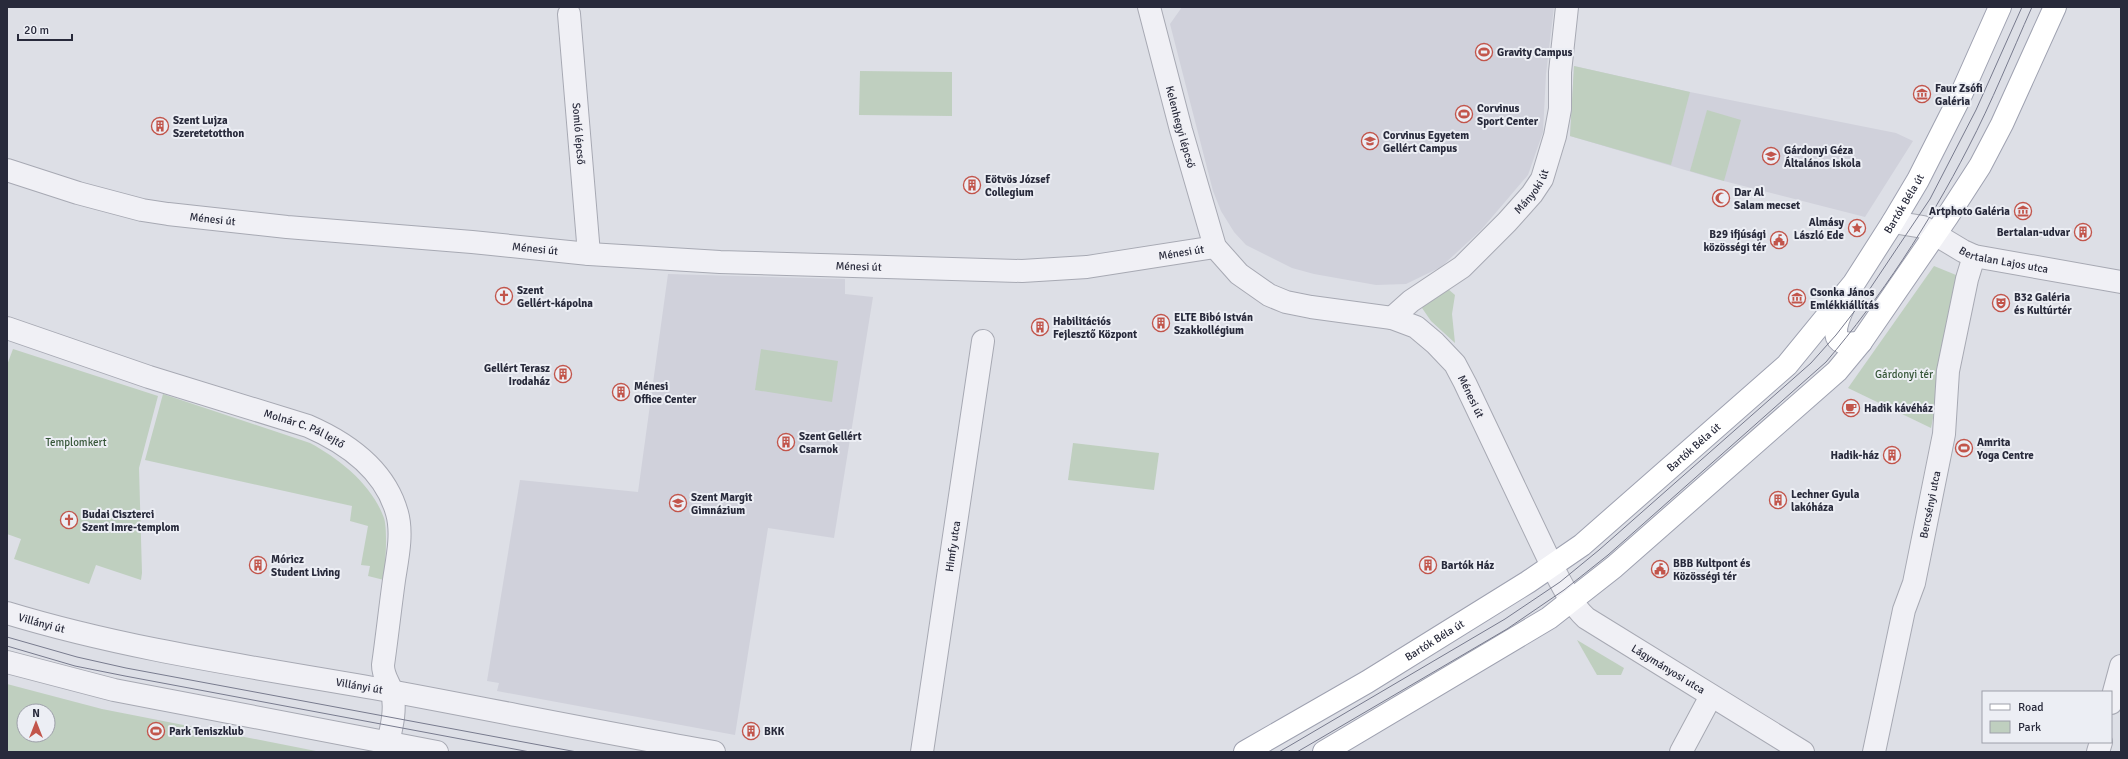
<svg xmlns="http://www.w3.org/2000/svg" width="2128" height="759" font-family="Signika,sans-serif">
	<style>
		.built { fill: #d0d1db }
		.green { fill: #bfcfbf; fill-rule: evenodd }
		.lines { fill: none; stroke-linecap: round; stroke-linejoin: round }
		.minor-casing { stroke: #a7a9b3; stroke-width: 24 }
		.major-casing { stroke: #9ea1b0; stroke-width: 24 }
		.minor { stroke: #f0f0f5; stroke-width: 22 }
		.major { stroke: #fff; stroke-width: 22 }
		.tram { stroke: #787b8e; stroke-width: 1 }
		.labels { text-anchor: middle; stroke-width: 4; stroke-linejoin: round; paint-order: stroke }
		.poi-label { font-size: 11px; font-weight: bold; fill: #282a3b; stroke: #eceef4; text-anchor: start }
		.street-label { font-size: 11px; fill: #282a3b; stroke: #eceef4 }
		.park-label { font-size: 11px; fill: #365638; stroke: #eceef4 }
	</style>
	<rect width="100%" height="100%" fill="#dddfe6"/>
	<g class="built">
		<path d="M 1182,7 L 1554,7 L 1546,74 L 1543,132 L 1528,175 L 1481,230 L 1441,267 L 1406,284 L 1376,285 L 1314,274 L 1292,268 L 1246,245 L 1234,232 L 1221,211 L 1213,191 L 1170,24 Z"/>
		<path d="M 1574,66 L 1690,92 L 1896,133 L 1913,141 L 1865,217 L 1712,178 L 1570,136 Z"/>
		<path d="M 668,274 L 845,279 L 845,294 L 873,297 L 834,538 L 768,528 L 735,735 L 497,691 L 499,683 L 487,681 L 520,480 L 638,492 Z"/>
	</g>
	<g class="green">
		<path d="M 1574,66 L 1690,92 L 1671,165 L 1570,136 Z"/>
		<path d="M 860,71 L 952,72 L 952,116 L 859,115 Z"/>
		<path d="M 1707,110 L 1741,120 L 1724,181 L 1690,171 Z"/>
		<path d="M 1934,266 L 1961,277 L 1931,428 L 1848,388 Z"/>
		<path d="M 1448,289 L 1455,295 L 1452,314 L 1455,343 L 1431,321 L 1422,308 L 1424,304 Z"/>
		<path d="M 13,349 L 158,396 L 139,468 L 142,573 L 141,580 L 96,565 L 89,584 L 14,559 L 21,539 L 7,534 L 7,365 Z"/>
		<path d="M 761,349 L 838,361 L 832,402 L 755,390 Z"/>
		<path d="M 163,394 L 310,443 C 340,459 372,485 384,518 C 388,531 385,565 384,580 L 368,576 L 370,566 L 361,565 L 368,526 L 350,521 L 352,506 L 145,460 Z"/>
		<path d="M 1073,443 L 1159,453 L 1154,490 L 1068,480 Z"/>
		<path d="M 1577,640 L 1624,668 L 1621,675 L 1597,675 Z"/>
		<path d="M 7,684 L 102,709 L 321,752 L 7,752 ZM 24,711 L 48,711 L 48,735 L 24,735 Z"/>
	</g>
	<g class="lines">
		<g class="minor-casing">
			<g id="minor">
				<path id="s1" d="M 1149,7 L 1181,130 L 1215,247 L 1239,274 L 1269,295 L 1286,302 L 1311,307 L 1392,318 L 1416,327 L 1435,343 L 1455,364 L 1465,383 L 1552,566 C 1562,585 1571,604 1586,618 L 1803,752"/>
				<path id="s2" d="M 569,14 L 589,254"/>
				<path id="s3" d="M 7,170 L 78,193 L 142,210 L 168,214 L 287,227 L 472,242 L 589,254 L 720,262 L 1022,271 L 1087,267 L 1215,247"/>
				<path id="s4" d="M 1893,222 L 1923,227 L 1963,251 L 1974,256 L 2121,282"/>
				<path id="s5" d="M 1392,318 L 1411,301 L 1462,267 L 1507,222 L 1532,194 L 1542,179 L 1555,136 L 1560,109 L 1560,72 L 1567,7"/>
				<path id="s6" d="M 7,328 L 149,377 L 308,426 C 347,443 385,470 397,513 C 403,534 397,560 394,580 C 390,609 387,637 383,665 C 383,677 389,682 392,692 C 397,711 390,733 386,752"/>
				<path id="s7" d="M 7,613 C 132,651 261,668 390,691 C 498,711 605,733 714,752"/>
				<path d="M 7,662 L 114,690 L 437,752"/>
				<path d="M 2111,703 L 2121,666"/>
				<path id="s8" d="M 922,752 L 983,341"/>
				<path d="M 1681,752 L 1711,696"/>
				<path id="s9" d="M 1874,752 L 1904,610 L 1914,583 L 1944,434 L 1948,371 L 1967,279 L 1974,256"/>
				<path d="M 2098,752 L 2101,742"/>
			</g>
		</g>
		<g class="major-casing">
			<g id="major">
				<path d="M 1845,304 C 1835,324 1826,350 1861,342"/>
				<path id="s10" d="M 1245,752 L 1367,682 L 1528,582 L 1582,545 L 1787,365 L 1854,283 L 1893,222 L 1918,180 L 1960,97 L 2000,7"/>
				<path d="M 1324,752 L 1549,618 L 1614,567 L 1837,371 L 1861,342 L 1947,217 L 1980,166 L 2002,124 L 2055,7"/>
			</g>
		</g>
		<use href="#minor" class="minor"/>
		<use href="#major" class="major"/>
		<g class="tram">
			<path d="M 7,637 L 77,657 L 126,668 L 577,752"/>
			<path d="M 7,646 L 75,666 L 125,676 L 530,752"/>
			<path d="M 1279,752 L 1505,619 L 1560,582 L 1599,550 L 1811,363 L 1836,335 L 1857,308 L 1930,199 L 1976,110 L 2022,7"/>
			<path d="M 1297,752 L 1507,629 L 1564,590 L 1608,555 L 1826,362 C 1881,297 1929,224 1968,148 C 1992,102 2011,54 2032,7"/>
		</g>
	</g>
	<defs>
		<g id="stadium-ring" transform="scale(0.9)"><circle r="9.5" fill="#eceef4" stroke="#c2554b" stroke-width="1.5"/><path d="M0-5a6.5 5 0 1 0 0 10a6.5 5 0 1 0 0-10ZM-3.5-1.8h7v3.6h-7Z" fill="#c2554b"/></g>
		<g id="museum-ring" transform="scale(0.9)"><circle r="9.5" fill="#eceef4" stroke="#c2554b" stroke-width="1.5"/><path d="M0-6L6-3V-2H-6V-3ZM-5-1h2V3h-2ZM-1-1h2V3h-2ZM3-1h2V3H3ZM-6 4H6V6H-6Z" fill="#c2554b"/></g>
		<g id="building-ring" transform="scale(0.9)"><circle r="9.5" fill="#eceef4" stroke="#c2554b" stroke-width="1.5"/><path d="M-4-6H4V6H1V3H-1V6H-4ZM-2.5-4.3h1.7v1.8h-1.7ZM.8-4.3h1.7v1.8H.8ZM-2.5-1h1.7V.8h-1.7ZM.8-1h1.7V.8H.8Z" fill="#c2554b"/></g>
		<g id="university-ring" transform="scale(0.9)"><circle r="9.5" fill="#eceef4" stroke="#c2554b" stroke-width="1.5"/><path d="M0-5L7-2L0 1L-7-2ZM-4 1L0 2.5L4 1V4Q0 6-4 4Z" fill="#c2554b"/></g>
		<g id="school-ring" transform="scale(0.9)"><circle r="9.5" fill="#eceef4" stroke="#c2554b" stroke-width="1.5"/><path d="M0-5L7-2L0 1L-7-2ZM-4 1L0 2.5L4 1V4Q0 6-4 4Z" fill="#c2554b"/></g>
		<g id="mosque-ring" transform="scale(0.9)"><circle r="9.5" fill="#eceef4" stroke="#c2554b" stroke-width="1.5"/><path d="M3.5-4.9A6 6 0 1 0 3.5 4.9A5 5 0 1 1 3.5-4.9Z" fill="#c2554b"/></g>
		<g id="sight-ring" transform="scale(0.9)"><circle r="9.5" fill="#eceef4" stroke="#c2554b" stroke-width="1.5"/><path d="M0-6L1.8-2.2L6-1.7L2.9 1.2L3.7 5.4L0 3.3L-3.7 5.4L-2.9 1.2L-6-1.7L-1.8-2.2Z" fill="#c2554b"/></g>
		<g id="civic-ring" transform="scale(0.9)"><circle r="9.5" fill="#eceef4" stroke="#c2554b" stroke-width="1.5"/><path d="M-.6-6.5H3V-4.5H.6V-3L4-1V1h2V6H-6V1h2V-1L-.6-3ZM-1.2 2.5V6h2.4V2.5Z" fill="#c2554b"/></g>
		<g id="church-ring" transform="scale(0.9)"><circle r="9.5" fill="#eceef4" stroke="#c2554b" stroke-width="1.5"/><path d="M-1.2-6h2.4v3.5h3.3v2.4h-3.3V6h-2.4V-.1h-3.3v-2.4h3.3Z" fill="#c2554b"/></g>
		<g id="theatre-ring" transform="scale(0.9)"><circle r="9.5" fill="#eceef4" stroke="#c2554b" stroke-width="1.5"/><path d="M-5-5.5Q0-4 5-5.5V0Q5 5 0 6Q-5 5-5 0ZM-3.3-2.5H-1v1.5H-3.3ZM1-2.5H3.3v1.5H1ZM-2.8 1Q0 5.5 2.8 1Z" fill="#c2554b"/></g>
		<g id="cafe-ring" transform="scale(0.9)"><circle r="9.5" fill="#eceef4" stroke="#c2554b" stroke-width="1.5"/><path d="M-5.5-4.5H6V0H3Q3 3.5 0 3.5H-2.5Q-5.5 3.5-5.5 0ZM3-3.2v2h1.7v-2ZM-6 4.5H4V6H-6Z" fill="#c2554b"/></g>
	</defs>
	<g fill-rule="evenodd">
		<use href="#stadium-ring" x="1484" y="52"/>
		<use href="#museum-ring" x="1922" y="94"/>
		<use href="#stadium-ring" x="1464" y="114"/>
		<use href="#building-ring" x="160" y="126"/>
		<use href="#university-ring" x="1370" y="141"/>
		<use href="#school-ring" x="1771" y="156"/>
		<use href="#building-ring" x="972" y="185"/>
		<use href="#mosque-ring" x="1721" y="198"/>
		<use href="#museum-ring" x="2023" y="211"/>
		<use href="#sight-ring" x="1857" y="228"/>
		<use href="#building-ring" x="2083" y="232"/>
		<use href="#civic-ring" x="1779" y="240"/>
		<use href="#church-ring" x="504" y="296"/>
		<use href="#museum-ring" x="1797" y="298"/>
		<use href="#theatre-ring" x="2001" y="303"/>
		<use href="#building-ring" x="1161" y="323"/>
		<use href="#building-ring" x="1040" y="327"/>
		<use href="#building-ring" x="563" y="374"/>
		<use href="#building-ring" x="621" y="392"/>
		<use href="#cafe-ring" x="1851" y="408"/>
		<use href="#building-ring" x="786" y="442"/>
		<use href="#stadium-ring" x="1964" y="448"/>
		<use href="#building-ring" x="1892" y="455"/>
		<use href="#building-ring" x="1778" y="500"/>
		<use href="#school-ring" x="678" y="503"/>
		<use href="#church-ring" x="69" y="520"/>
		<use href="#building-ring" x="258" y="565"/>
		<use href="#building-ring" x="1428" y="565"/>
		<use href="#civic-ring" x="1660" y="569"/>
		<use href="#stadium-ring" x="156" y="731"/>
		<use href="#building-ring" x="751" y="731"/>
	</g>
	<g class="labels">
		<g class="poi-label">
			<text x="1497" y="56">Gravity Campus</text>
			<text x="1935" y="92">Faur Zsófi<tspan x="1935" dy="13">Galéria</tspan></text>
			<text x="1477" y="112">Corvinus<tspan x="1477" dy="13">Sport Center</tspan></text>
			<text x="173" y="124">Szent Lujza<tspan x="173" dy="13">Szeretetotthon</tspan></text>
			<text x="1383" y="139">Corvinus Egyetem<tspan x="1383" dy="13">Gellért Campus</tspan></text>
			<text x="1784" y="154">Gárdonyi Géza<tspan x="1784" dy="13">Általános Iskola</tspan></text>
			<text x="985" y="183">Eötvös József<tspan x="985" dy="13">Collegium</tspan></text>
			<text x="1734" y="196">Dar Al<tspan x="1734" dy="13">Salam mecset</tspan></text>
			<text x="2010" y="215" text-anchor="end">Artphoto Galéria</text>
			<text x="1844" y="226" text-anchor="end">Almásy<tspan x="1844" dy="13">László Ede</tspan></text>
			<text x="2070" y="236" text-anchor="end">Bertalan-udvar</text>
			<text x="1766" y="238" text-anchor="end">B29 ifjúsági<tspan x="1766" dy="13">közösségi tér</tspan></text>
			<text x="517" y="294">Szent<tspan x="517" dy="13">Gellért-kápolna</tspan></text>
			<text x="1810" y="296">Csonka János<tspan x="1810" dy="13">Emlékkiállítás</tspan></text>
			<text x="2014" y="301">B32 Galéria<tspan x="2014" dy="13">és Kultúrtér</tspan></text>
			<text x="1174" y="321">ELTE Bibó István<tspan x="1174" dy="13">Szakkollégium</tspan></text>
			<text x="1053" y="325">Habilitációs<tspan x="1053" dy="13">Fejlesztő Központ</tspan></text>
			<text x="550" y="372" text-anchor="end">Gellért Terasz<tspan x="550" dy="13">Irodaház</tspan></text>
			<text x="634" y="390">Ménesi<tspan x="634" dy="13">Office Center</tspan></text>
			<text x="1864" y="412">Hadik kávéház</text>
			<text x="799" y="440">Szent Gellért<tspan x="799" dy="13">Csarnok</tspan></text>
			<text x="1977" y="446">Amrita<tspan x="1977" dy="13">Yoga Centre</tspan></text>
			<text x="1879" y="459" text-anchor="end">Hadik-ház</text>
			<text x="1791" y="498">Lechner Gyula<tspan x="1791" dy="13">lakóháza</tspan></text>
			<text x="691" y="501">Szent Margit<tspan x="691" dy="13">Gimnázium</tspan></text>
			<text x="82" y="518">Budai Ciszterci<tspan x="82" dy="13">Szent Imre-templom</tspan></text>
			<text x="271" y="563">Móricz<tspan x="271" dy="13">Student Living</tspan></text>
			<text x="1673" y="567">BBB Kultpont és<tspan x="1673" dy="13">Közösségi tér</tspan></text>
			<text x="1441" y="569">Bartók Ház</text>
			<text x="169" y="735">Park Teniszklub</text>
			<text x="764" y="735">BKK</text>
		</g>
		<g class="street-label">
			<text dy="4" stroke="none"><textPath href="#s1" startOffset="124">Kelenhegyi lépcső</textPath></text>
			<text dy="4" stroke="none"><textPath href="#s2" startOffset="120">Somló lépcső</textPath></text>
			<text dy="4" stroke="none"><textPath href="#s5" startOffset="190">Mányoki út</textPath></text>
			<text dy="4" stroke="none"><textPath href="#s10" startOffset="868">Bartók Béla út</textPath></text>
			<text dy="4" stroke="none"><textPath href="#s3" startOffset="212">Ménesi út</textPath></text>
			<text dy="4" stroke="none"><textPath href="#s3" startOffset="536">Ménesi út</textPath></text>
			<text dy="4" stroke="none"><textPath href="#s3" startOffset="1184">Ménesi út</textPath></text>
			<text dy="4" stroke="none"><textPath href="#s4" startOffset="119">Bertalan Lajos utca</textPath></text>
			<text dy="4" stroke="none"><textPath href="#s3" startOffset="860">Ménesi út</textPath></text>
			<text dy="4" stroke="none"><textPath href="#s1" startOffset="563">Ménesi út</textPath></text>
			<text dy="4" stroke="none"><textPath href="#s6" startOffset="314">Molnár C. Pál lejtő</textPath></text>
			<text dy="4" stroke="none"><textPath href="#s10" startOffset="544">Bartók Béla út</textPath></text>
			<text dy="4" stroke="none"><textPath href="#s9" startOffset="254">Bercsényi utca</textPath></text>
			<text dy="4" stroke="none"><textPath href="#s8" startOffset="208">Himfy utca</textPath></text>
			<text dy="4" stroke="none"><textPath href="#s7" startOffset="36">Villányi út</textPath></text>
			<text dy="4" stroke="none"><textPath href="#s10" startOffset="220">Bartók Béla út</textPath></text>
			<text dy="4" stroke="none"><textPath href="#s1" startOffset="910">Lágymányosi utca</textPath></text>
			<text dy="4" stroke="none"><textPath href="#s7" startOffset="360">Villányi út</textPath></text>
		</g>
		<g class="park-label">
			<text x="1904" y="378">Gárdonyi tér</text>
			<text x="76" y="446">Templomkert</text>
		</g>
	</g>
	<rect width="2128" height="759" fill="none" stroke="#282a3b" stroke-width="16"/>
	<rect x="1982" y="691" width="130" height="52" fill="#eceef4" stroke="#9ea0aa"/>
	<rect x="1990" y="704" width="20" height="6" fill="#ffffff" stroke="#9ea0aa"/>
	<text x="2018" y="711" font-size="12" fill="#282a3b">Road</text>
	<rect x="1990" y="721" width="20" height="12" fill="#bfcfbf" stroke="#9ea0aa"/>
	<text x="2018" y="731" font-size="12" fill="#282a3b">Park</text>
	<g transform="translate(36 723)"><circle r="19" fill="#eceef4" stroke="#9ea0aa"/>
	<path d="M0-3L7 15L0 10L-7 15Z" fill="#c2554b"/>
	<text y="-6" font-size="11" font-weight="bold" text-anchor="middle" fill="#282a3b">N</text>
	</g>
	<path d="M18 34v6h54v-6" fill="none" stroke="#282a3b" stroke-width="2"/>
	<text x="24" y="34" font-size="12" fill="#282a3b" stroke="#eceef4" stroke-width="3" paint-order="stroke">20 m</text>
</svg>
